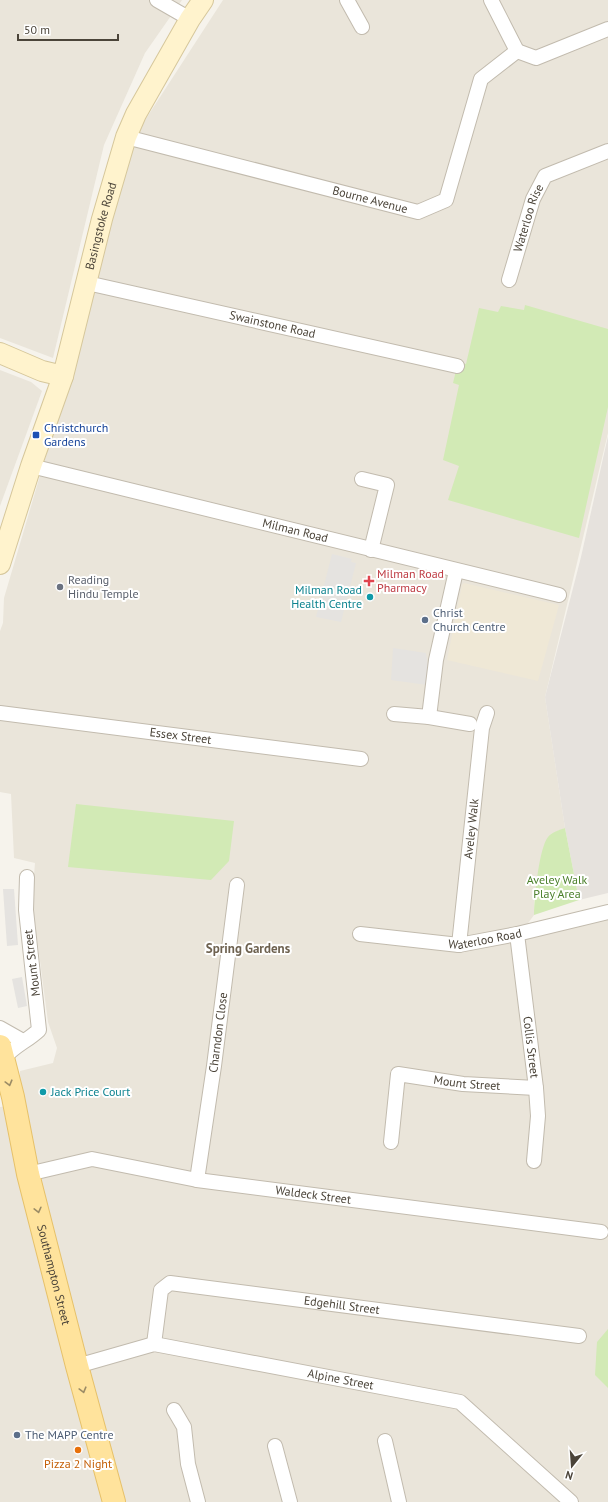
<svg xmlns="http://www.w3.org/2000/svg" width="608" height="1502" font-family="'PT Sans',sans-serif">
	<style>
		.residential { fill: #eae5da }
		.industrial { fill: #e6e2dd }
		.education { fill: #efe8d6 }
		.green { fill: #d2eab5 }
		.parking { fill: #e5e3e0 }
		.lines { fill: none; stroke-linecap: round; stroke-linejoin: round }
		.street-casing { stroke: #c2bbae; stroke-width: 16 }
		.secondary-casing { stroke: #d6c79b; stroke-width: 22 }
		.primary-casing { stroke: #e6c16a; stroke-width: 24 }
		.street { stroke: #fff; stroke-width: 14 }
		.secondary { stroke: #fff3cd; stroke-width: 20 }
		.primary { stroke: #ffe39c; stroke-width: 22 }
		.oneway { stroke: #9c8c66 }
		.transit-dot { fill: #1a4fb4; stroke: #fff; stroke-width: 1.5 }
		.health-dot { fill: #e0444e; stroke: #fff; stroke-width: 1.5 }
		.worship-dot { fill: #6b7280; stroke: #fff; stroke-width: 1.5 }
		.culture-dot { fill: #0f9aa8; stroke: #fff; stroke-width: 1.5 }
		.service-dot { fill: #5c6f8a; stroke: #fff; stroke-width: 1.5 }
		.food-dot { fill: #e8710a; stroke: #fff; stroke-width: 1.5 }
		.labels { text-anchor: middle; stroke-width: 4; stroke-linejoin: round; paint-order: stroke }
		.street-label { font-size: 12px; fill: #4b4439; stroke: #fff }
		.transit-label { font-size: 12px; fill: #164399; stroke: #fff; text-anchor: start }
		.health-label { font-size: 12px; fill: #be3a42; stroke: #fff; text-anchor: start }
		.worship-label { font-size: 12px; fill: #5b616d; stroke: #fff; text-anchor: start }
		.culture-label { font-size: 12px; fill: #0d838f; stroke: #fff; text-anchor: end }
		.service-label { font-size: 12px; fill: #4e5e75; stroke: #fff; text-anchor: start }
		.park-label { font-size: 12px; fill: #4a7f2a; stroke: #fff }
		.food-label { font-size: 12px; fill: #c56008; stroke: #fff }
		.neighbourhood-label { font-size: 13px; font-weight: bold; fill: #6e6250; stroke: #fff }
	</style>
	<rect width="100%" height="100%" fill="#f6f3ec"/>
	<g class="residential">
		<path d="M 0,0 L 182,0 L 145,53 L 104,145 L 53,358 L 0,338 Z"/>
		<path d="M 223,0 L 608,0 L 608,433 L 545,697 L 565,828 L 551,834 L 534,897 L 534,915 L 523,930 L 608,913 L 608,1502 L 0,1502 L 0,1107 L 19,1105 L 20,1071 L 53,1063 L 57,1048 L 48,1022 L 32,900 L 35,863 L 14,858 L 11,794 L 0,792 L 0,631 L 3,623 L 4,598 L 69,377 L 125,151 Z"/>
		<path d="M 0,370 L 31,382 L 42,391 L 0,506 Z"/>
	</g>
	<path class="industrial" d="M 608,436 L 608,893 L 579,900 L 565,828 L 545,697 L 581,557 Z"/>
	<path class="education" d="M 464,583 L 559,605 L 538,681 L 447,660 L 462,585 Z"/>
	<g class="green">
		<path d="M 525,305 L 608,329 L 608,407 L 579,538 L 448,500 L 459,466 L 443,460 L 459,385 L 453,383 L 458,362 L 466,364 L 479,308 L 498,312 L 501,306 L 524,310 Z"/>
		<path d="M 76,804 L 234,821 L 229,861 L 211,880 L 68,867 Z"/>
		<path d="M 565,828 L 579,900 L 534,915 C 534,899 539,848 548,837 C 552,832 559,830 565,828 Z"/>
		<path d="M 608,1329 L 608,1388 L 595,1375 L 597,1342 Z"/>
	</g>
	<g class="parking">
		<path d="M 332,554 L 352,559 L 351,562 L 356,563 L 341,622 L 316,617 Z"/>
		<path d="M 393,648 L 426,653 L 429,672 L 427,685 L 391,680 Z"/>
		<path d="M 3,889 L 14,889 L 18,945 L 7,946 Z"/>
		<path d="M 22,977 L 27,1006 L 18,1008 L 12,979 Z"/>
	</g>
	<g class="lines">
		<g class="street-casing">
			<g id="street">
				<path d="M 157,0 L 190,19"/>
				<path d="M 347,0 L 362,27"/>
				<path d="M 491,0 L 517,51"/>
				<path d="M 517,51 L 536,58 L 608,29"/>
				<path id="s1" d="M 126,137 L 418,212 L 446,200 L 481,79 L 517,51"/>
				<path id="s2" d="M 509,280 L 533,199 L 545,176 L 608,151"/>
				<path id="s3" d="M 87,283 L 457,366"/>
				<path id="s4" d="M 31,466 L 559,595"/>
				<path d="M 362,479 L 387,485 L 371,550"/>
				<path id="s5" d="M 0,713 L 361,759"/>
				<path d="M 394,714 L 429,717 L 436,660 L 456,571"/>
				<path d="M 429,717 L 470,724"/>
				<path id="s6" d="M 360,934 L 459,945 L 517,934 L 608,912"/>
				<path id="s7" d="M 517,934 L 536,1088 L 538,1116 L 534,1161"/>
				<path id="s8" d="M 459,945 L 482,728 L 487,713"/>
				<path d="M 0,1028 L 23,1041"/>
				<path d="M 3,1059 C 15,1045 26,1042 39,1030 L 26,910 L 27,877"/>
				<path id="s9" d="M 391,1142 L 398,1074 L 463,1084 L 536,1088"/>
				<path id="s10" d="M 28,1174 L 92,1159 L 197,1180 L 601,1232"/>
				<path id="s11" d="M 197,1180 L 214,1066 L 237,885"/>
				<path id="s12" d="M 154,1344 L 161,1290 L 170,1283 L 579,1336"/>
				<path id="s13" d="M 77,1366 L 154,1344 L 460,1402 L 571,1502"/>
				<path d="M 174,1410 L 184,1427 L 188,1464 L 198,1502"/>
				<path d="M 385,1441 L 399,1502"/>
				<path d="M 275,1446 L 290,1502"/>
			</g>
		</g>
		<g class="secondary-casing">
			<g id="secondary">
				<path d="M 0,353 L 42,371 L 63,376"/>
				<path id="s14" d="M 0,564 L 31,466 L 63,376 L 102,219 L 126,137 L 136,114 L 190,19 L 203,0"/>
			</g>
		</g>
		<g class="primary-casing">
			<g id="primary">
				<path id="s15" d="M 0,1046 L 13,1097 L 28,1174 L 77,1366 L 114,1502"/>
			</g>
		</g>
		<use href="#street" class="street"/>
		<use href="#secondary" class="secondary"/>
		<use href="#primary" class="primary"/>
	</g>
	<defs><path id="oneway-chevron" d="M-2-3.5L2.5 0L-2 3.5" fill="none" stroke-width="1.6" stroke-linecap="round" stroke-linejoin="round"/></defs>
	<g class="oneway">
		<use href="#oneway-chevron" transform="translate(9 1083) rotate(75)"/>
		<use href="#oneway-chevron" transform="translate(38 1210) rotate(76)"/>
		<use href="#oneway-chevron" transform="translate(83 1390) rotate(75)"/>
	</g>
	<rect class="transit-dot" x="32" y="431" width="8" height="8" rx="2"/>
	<path class="health-dot" d="M367 575h4v4h4v4h-4v4h-4v-4h-4v-4h4z"/>
	<circle class="worship-dot" cx="60" cy="587" r="4"/>
	<g class="culture-dot">
		<circle cx="370" cy="597" r="4"/>
		<circle cx="43" cy="1092" r="4"/>
	</g>
	<g class="service-dot">
		<circle cx="425" cy="620" r="4"/>
		<circle cx="17" cy="1435" r="4"/>
	</g>
	<circle class="food-dot" cx="78" cy="1450" r="4"/>
	<g class="labels">
		<g class="street-label">
			<text dy="4" stroke="none"><textPath href="#s1" startOffset="252">Bourne Avenue</textPath></text>
			<text dy="4" stroke="none"><textPath href="#s2" startOffset="65">Waterloo Rise</textPath></text>
			<text dy="4" stroke="none"><textPath href="#s14" startOffset="353">Basingstoke Road</textPath></text>
			<text dy="4" stroke="none"><textPath href="#s3" startOffset="190">Swainstone Road</textPath></text>
			<text dy="4" stroke="none"><textPath href="#s4" startOffset="272">Milman Road</textPath></text>
			<text dy="4" stroke="none"><textPath href="#s5" startOffset="182">Essex Street</textPath></text>
			<text dy="4" stroke="none"><textPath href="#s8" startOffset="117">Aveley Walk</textPath></text>
			<text dy="4" stroke="none"><textPath href="#s6" startOffset="126">Waterloo Road</textPath></text>
			<text transform="translate(32 963) rotate(-97)" y="4">Mount Street</text>
			<text dy="4" stroke="none"><textPath href="#s11" startOffset="149">Charndon Close</textPath></text>
			<text dy="4" stroke="none"><textPath href="#s7" startOffset="114">Collis Street</textPath></text>
			<text dy="4" stroke="none"><textPath href="#s9" startOffset="138">Mount Street</textPath></text>
			<text dy="4" stroke="none"><textPath href="#s10" startOffset="290">Waldeck Street</textPath></text>
			<text dy="4" stroke="none"><textPath href="#s15" startOffset="235">Southampton Street</textPath></text>
			<text dy="4" stroke="none"><textPath href="#s12" startOffset="239">Edgehill Street</textPath></text>
			<text dy="4" stroke="none"><textPath href="#s13" startOffset="270">Alpine Street</textPath></text>
		</g>
		<g class="transit-label">
			<text x="44" y="432">Christchurch<tspan x="44" dy="14">Gardens</tspan></text>
		</g>
		<g class="health-label">
			<text x="377" y="578">Milman Road<tspan x="377" dy="14">Pharmacy</tspan></text>
		</g>
		<g class="worship-label">
			<text x="68" y="584">Reading<tspan x="68" dy="14">Hindu Temple</tspan></text>
		</g>
		<g class="culture-label">
			<text x="362" y="594">Milman Road<tspan x="362" dy="14">Health Centre</tspan></text>
			<text x="51" y="1096" text-anchor="start">Jack Price Court</text>
		</g>
		<g class="service-label">
			<text x="433" y="617">Christ<tspan x="433" dy="14">Church Centre</tspan></text>
			<text x="25" y="1439">The MAPP Centre</text>
		</g>
		<g class="park-label">
			<text x="557" y="884">Aveley Walk<tspan x="557" dy="14">Play Area</tspan></text>
		</g>
		<g class="food-label">
			<text x="78" y="1468">Pizza 2 Night</text>
		</g>
		<g class="neighbourhood-label">
			<text x="248" y="953">Spring Gardens</text>
		</g>
	</g>
	<g transform="translate(572 1466) rotate(197)" stroke="#ffffff" stroke-width="3" paint-order="stroke">
	<path d="M0-3L7 15L0 10L-7 15Z" fill="#4b4439"/>
	<text y="-6" font-size="11" font-weight="bold" text-anchor="middle" fill="#4b4439">N</text>
	</g>
	<path d="M18 34v6h100v-6" fill="none" stroke="#4b4439" stroke-width="2"/>
	<text x="24" y="34" font-size="12" fill="#4b4439" stroke="#ffffff" stroke-width="3" paint-order="stroke">50 m</text>
</svg>
